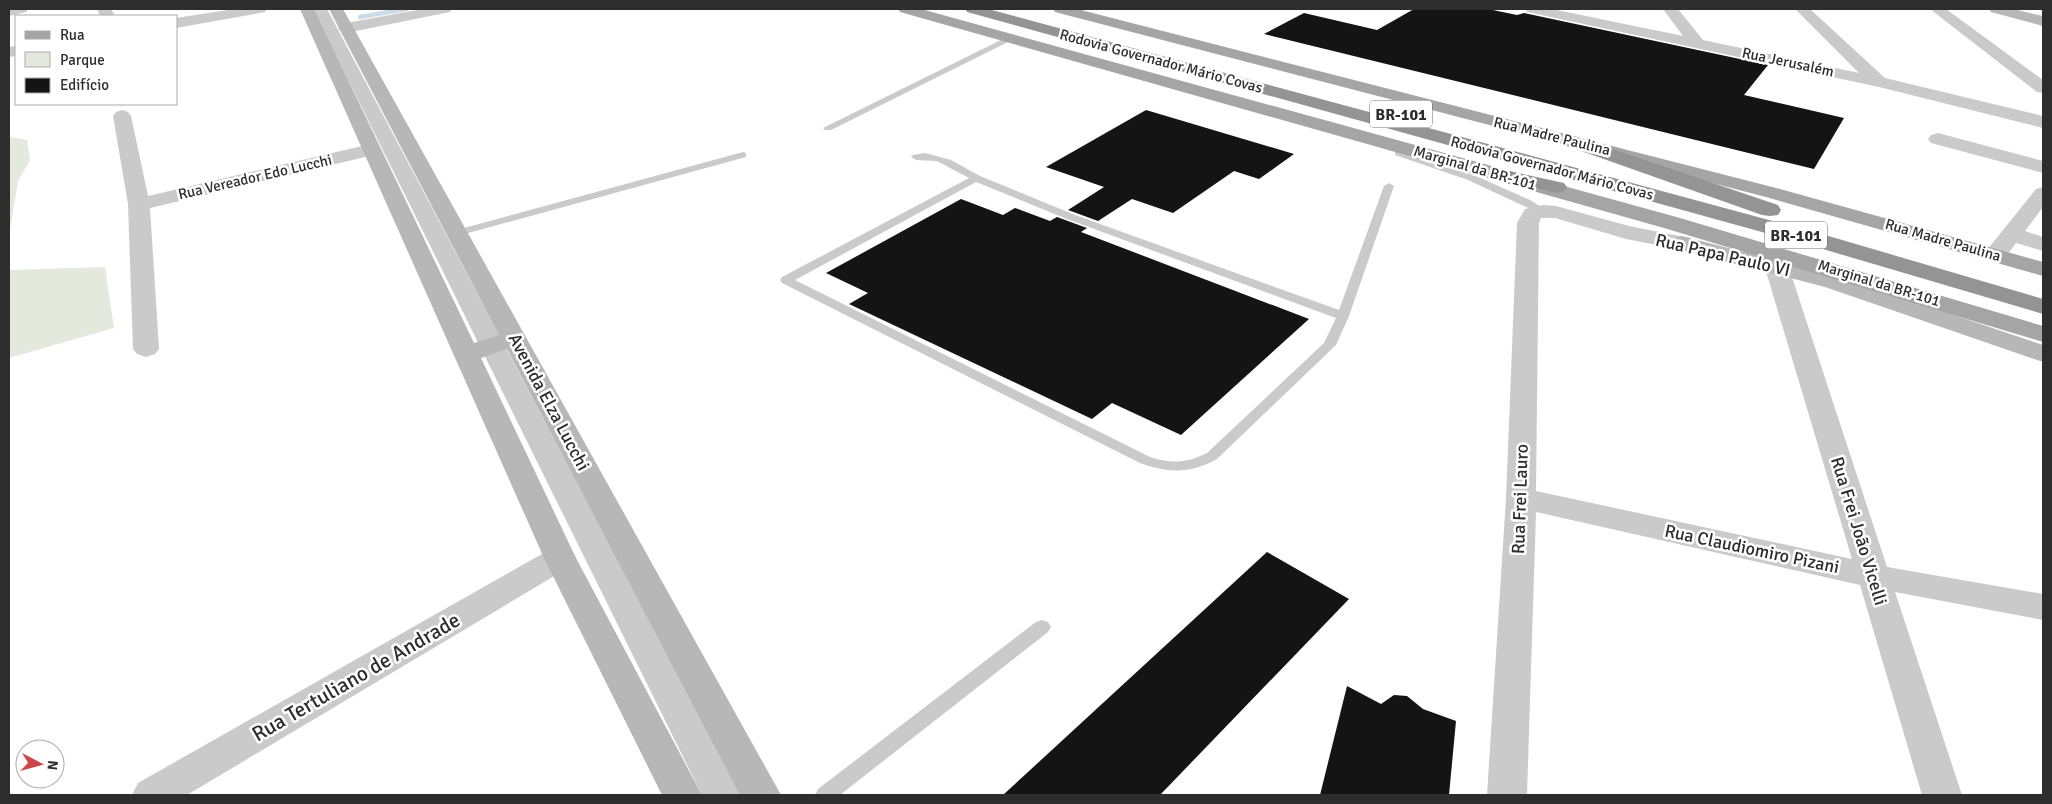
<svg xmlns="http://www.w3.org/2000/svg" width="2052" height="804" font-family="Signika,sans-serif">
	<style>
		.green { fill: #e3e9dd }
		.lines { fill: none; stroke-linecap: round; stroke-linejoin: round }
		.stream { stroke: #cbdbe7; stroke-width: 4.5 }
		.building { fill: #141414 }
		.lane { fill: #cacaca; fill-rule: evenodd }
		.street { fill: #cacaca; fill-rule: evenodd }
		.secondary { fill: #b7b7b7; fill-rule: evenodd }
		.primary { fill: #a5a5a5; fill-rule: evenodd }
		.highway { fill: #949494; fill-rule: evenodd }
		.labels { text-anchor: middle; stroke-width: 5; stroke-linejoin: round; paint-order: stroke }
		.far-street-label { font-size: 15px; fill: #2d2d2d; stroke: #fff }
		.shield { fill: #fff; stroke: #6c6c6c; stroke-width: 1 }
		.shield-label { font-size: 16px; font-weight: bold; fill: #2d2d2d }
		.street-label { font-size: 18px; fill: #2d2d2d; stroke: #fff }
		.near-street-label { font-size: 21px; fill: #2d2d2d; stroke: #fff }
	</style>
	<rect width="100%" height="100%" fill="#fff"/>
	<g class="green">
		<path d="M 9,137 L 27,140 L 30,160 L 18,181 L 9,236 Z"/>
		<path d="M 105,267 L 114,328 L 9,358 L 9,270 Z"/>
	</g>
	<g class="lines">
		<path class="stream" d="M 360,17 L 407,9"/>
	</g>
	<g class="building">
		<path d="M 1414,9 L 1488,9 L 1517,15 L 1524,13 L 1768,65 L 1744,95 L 1844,118 L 1814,169 L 1264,34 L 1304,13 L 1377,30 Z"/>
		<path d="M 1146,110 L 1294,154 L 1259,179 L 1234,171 L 1173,213 L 1132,199 L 1098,221 L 1068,210 L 1104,187 L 1046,167 Z"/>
		<path d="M 961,199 L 1003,215 L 1015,208 L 1050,221 L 1057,217 L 1087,228 L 1081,232 L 1309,319 L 1181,435 L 1112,403 L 1092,419 L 849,304 L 868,293 L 826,273 Z"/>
		<path d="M 1267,552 L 1349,599 L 1160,795 L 1003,795 Z"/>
		<path d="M 1347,686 L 1381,704 L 1394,695 L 1407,696 L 1423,709 L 1456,721 L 1449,795 L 1320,795 Z"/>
	</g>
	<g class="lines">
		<g class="lane">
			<path d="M 1009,36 L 1016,38 L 831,130 L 825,130 L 823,128 Z"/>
			<path d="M 1398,150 L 1476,176 L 1530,200 L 1548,211 L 1543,214 L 1539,213 L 1468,180 L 1395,155 L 1395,151 Z"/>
			<path d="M 743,152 L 746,153 L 746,157 L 461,235 L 457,236 L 451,233 L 453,231 Z"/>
			<path d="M 925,153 L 951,160 L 980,176 L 1075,215 L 1339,310 L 1384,186 L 1389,183 L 1394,186 L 1349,316 L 1336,345 L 1217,459 C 1190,474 1168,473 1140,463 L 782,283 L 780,280 L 782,277 L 969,178 L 937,161 L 916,160 L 911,157 L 913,155 ZM 976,182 L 1067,219 L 1336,318 L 1324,343 L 1207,453 C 1187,463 1171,464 1150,457 L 795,280 Z"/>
			<path d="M 1042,620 L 1048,622 L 1051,627 L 1048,632 L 840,795 L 815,795 L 818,789 L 1036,622 Z"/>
		</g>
		<g class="street">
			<path d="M 9,9 L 28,9 L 26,12 L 9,16 Z"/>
			<path d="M 97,9 L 111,9 L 115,16 L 100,16 Z"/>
			<path d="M 234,9 L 267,9 L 265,12 L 260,13 L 176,28 L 176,18 Z"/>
			<path d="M 313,9 L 327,9 L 742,795 L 702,795 Z"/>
			<path d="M 423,9 L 452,9 L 450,12 L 445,13 L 346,33 L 340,31 L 338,28 L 340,25 L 346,23 Z"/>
			<path d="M 1525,9 L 1552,9 L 1683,36 L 1663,9 L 1678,9 L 1703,40 L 1859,73 L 1795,9 L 1810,9 L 1885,78 L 2043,116 L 2043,128 L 1879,87 L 1532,13 L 1527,12 Z"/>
			<path d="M 1930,9 L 1946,9 L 2043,80 L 2043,93 L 2037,92 Z"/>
			<path d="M 16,46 L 16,56 L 9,57 L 9,47 Z"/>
			<path d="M 122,110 L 128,112 L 131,116 L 148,196 L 371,144 L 378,146 L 381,150 L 378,154 L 150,208 L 159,349 L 155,354 L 146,357 L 137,354 L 133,349 L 128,204 L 113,116 L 116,112 Z"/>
			<path d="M 1938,133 L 2043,161 L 2043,173 L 1931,143 L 1928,139 L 1931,135 Z"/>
			<path d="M 2043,187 L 2043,207 L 2025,231 L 2043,237 L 2043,251 L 2016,243 C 2007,255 2003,264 1987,260 L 1984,255 L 1987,250 L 2036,189 Z"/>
			<path d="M 1543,205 L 1556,206 L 1629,226 L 1690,238 L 1693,243 L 1690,248 L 1682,250 L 1626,239 L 1555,218 L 1541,218 L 1539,223 L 1536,491 L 1852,559 L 1765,268 L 1769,263 L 1777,261 L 1785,263 L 1789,268 L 1887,567 L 2043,594 L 2043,620 L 1895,592 L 1962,795 L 1922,795 L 1860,585 L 1536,512 L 1527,795 L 1487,795 L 1506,498 L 1517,223 L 1525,209 Z"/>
			<path d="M 560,546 L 571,550 L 576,558 L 571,566 L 187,795 L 132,795 L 138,783 L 549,550 Z"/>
		</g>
		<g class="secondary">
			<path d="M 300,9 L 314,9 L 474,343 L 499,335 L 329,9 L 343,9 L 781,795 L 740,795 L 507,349 L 481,358 L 576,558 L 702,795 L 662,795 L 544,558 Z"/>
			<path d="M 1989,9 L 2013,9 L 2043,16 L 2043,26 L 1991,12 Z"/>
			<path d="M 1682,236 L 1841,277 L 2043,345 L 2043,362 L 1825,287 L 1674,248 L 1671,243 L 1674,238 Z"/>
		</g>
		<g class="primary">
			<path d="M 898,9 L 921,9 L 1680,218 L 2043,326 L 2043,342 L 1664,228 L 900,12 Z"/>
			<path d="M 1053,9 L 1077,9 L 1780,189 L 2043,262 L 2043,276 L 1766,197 L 1055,12 Z"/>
		</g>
		<g class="highway">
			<path d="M 965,9 L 988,9 L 1832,237 L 2043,299 L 2043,314 L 1816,247 L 967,12 Z"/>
			<path d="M 1574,136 L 1778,205 L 1781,210 L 1778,215 L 1770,216 L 1762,215 L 1567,146 L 1564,142 L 1567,138 Z"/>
			<path d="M 1500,169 L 1564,183 L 1567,187 L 1564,191 L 1557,193 L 1493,179 L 1490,175 L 1493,171 Z"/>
		</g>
	</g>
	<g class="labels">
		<g class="far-street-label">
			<text transform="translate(1161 61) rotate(15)" y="5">Rodovia Governador Mário Covas</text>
			<text transform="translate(1788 62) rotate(12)" y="5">Rua Jerusalém</text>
			<text transform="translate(1552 136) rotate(14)" y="5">Rua Madre Paulina</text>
			<text transform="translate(1475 168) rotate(16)" y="5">Marginal da BR-101</text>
			<text transform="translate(1552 168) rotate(15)" y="5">Rodovia Governador Mário Covas</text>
			<text transform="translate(255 177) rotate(-13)" y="5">Rua Vereador Edo Lucchi</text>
			<text transform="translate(1943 240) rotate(16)" y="5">Rua Madre Paulina</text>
			<text transform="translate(1879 283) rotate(17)" y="5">Marginal da BR-101</text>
		</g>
		<g class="shield">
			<rect x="1370" y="100.5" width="62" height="27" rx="4"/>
			<rect x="1765" y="221.5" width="62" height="27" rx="4"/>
		</g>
		<g class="shield-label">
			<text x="1401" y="120">BR-101</text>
			<text x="1796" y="241">BR-101</text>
		</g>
		<g class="street-label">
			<text transform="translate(1723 255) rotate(13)" y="6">Rua Papa Paulo VI</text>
			<text transform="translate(549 402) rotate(62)" y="6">Avenida Elza Lucchi</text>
			<text transform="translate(1520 499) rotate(-88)" y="6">Rua Frei Lauro</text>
			<text transform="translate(1859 531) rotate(73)" y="6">Rua Frei João Vicelli</text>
			<text transform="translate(1752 549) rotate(12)" y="6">Rua Claudiomiro Pizani</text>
		</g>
		<g class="near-street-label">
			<text transform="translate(356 677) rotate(-30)" y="7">Rua Tertuliano de Andrade</text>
		</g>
	</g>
	<rect width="2052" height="804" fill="none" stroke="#2d2d2d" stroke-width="20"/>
	<rect x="15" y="15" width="162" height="90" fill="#ffffff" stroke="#ababab"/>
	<rect x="25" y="31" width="25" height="8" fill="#a5a5a5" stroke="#ababab"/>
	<text x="60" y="40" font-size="15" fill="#2d2d2d">Rua</text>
	<rect x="25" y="52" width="25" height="15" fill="#e3e9dd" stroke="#ababab"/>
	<text x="60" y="65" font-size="15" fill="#2d2d2d">Parque</text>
	<rect x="25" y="78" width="25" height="15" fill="#141414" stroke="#ababab"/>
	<text x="60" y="90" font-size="15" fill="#2d2d2d">Edifício</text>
	<g transform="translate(40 764) rotate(96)"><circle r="24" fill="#ffffff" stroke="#ababab"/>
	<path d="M0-4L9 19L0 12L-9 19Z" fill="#ce454a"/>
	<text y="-8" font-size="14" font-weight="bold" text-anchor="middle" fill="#2d2d2d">N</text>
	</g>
</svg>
